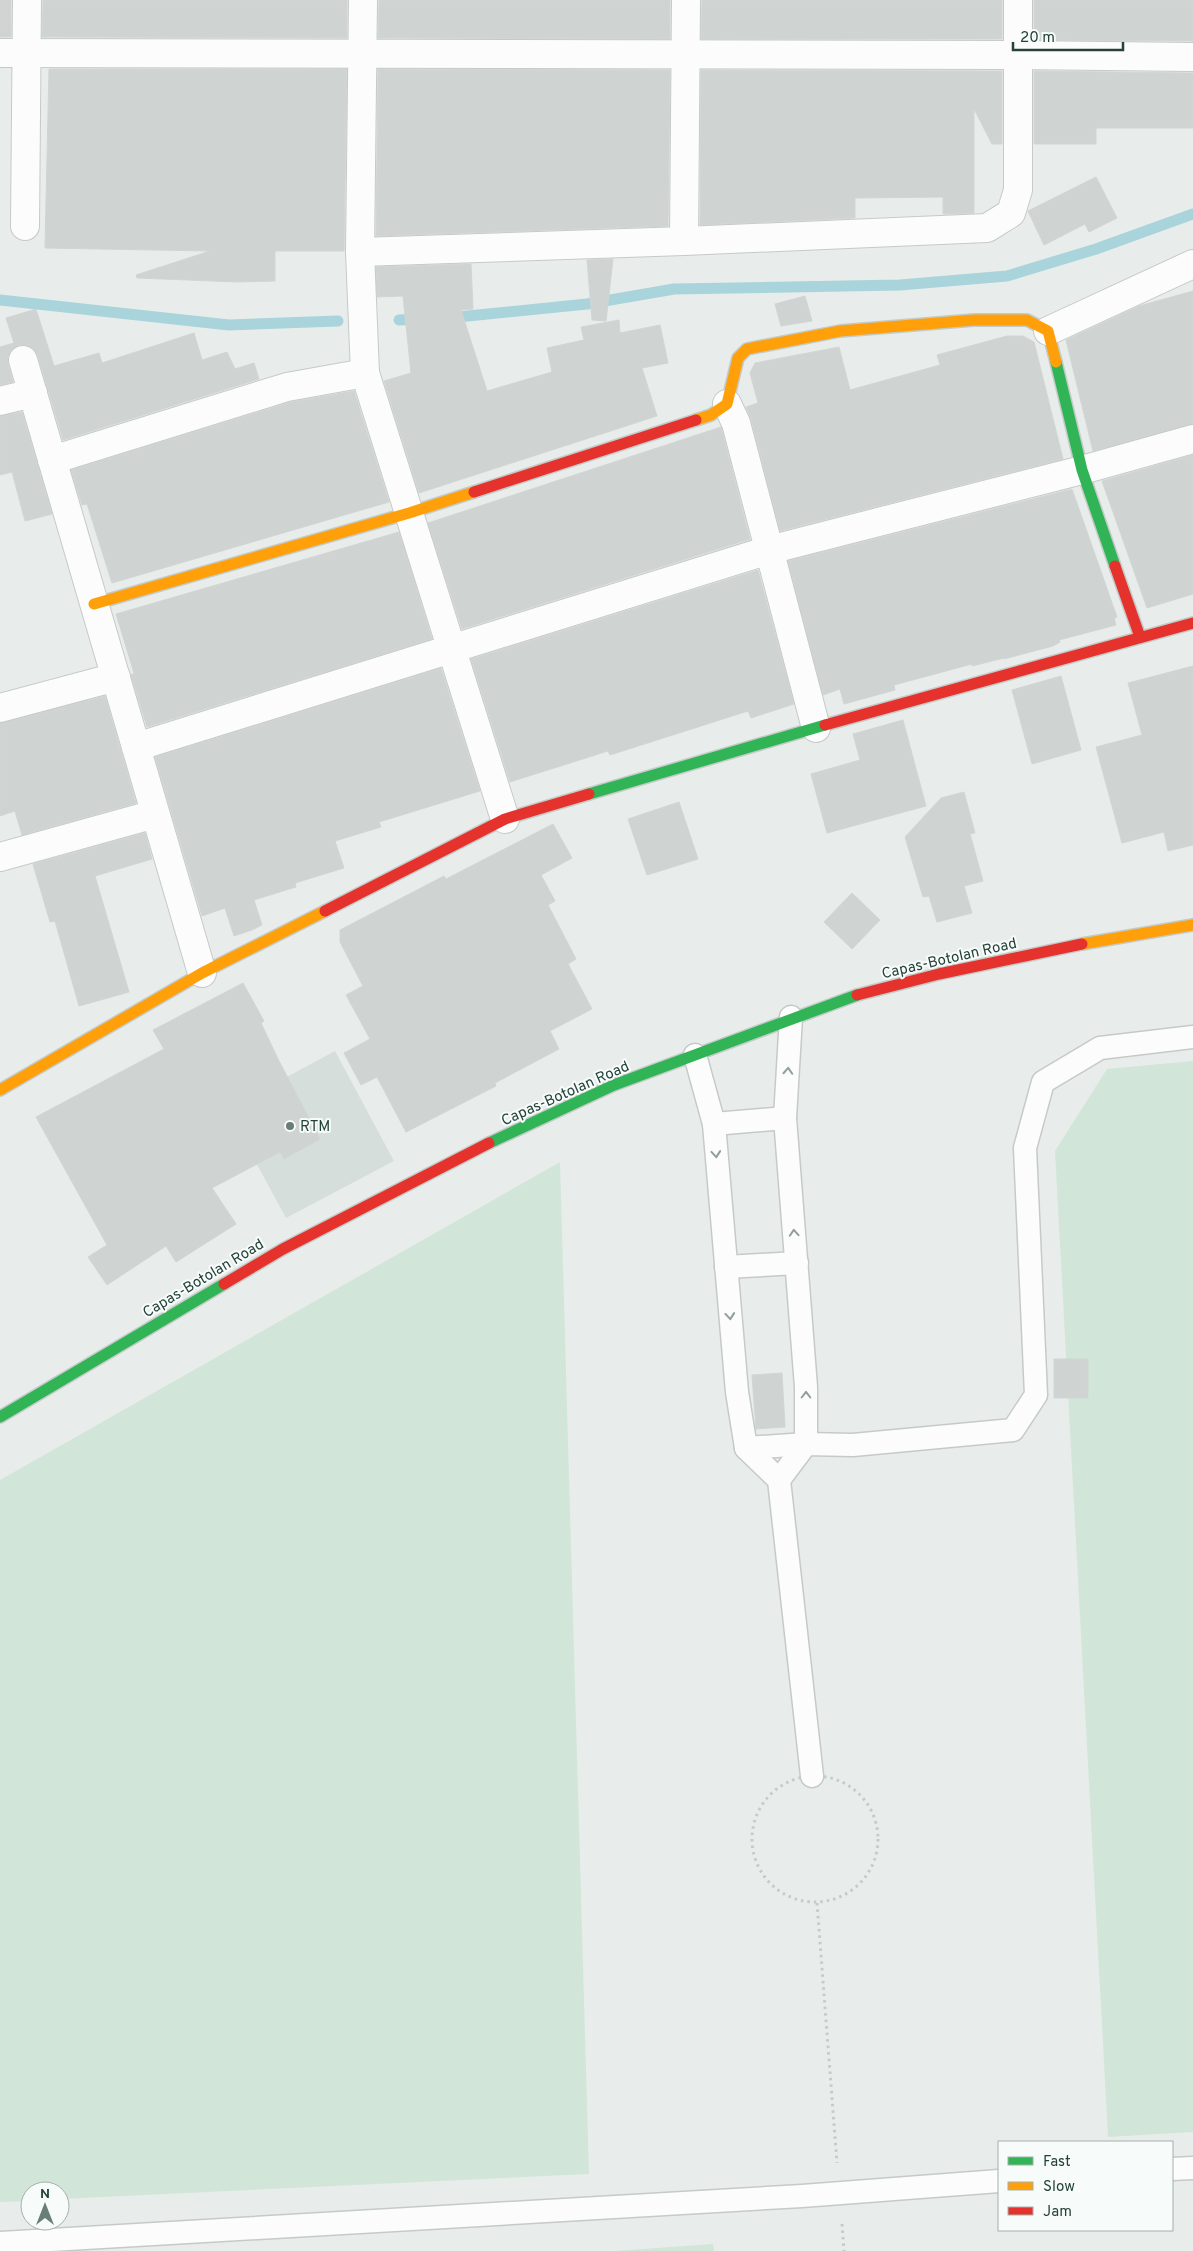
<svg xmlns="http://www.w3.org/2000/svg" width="1193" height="2251" font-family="Overpass,sans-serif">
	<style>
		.built { fill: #d6dedb }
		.green { fill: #d1e6d8 }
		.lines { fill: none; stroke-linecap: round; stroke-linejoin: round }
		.stream { stroke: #a9d4db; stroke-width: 11 }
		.building { fill: #cfd4d2; stroke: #d1d6d4 }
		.lane-casing { stroke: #c5cac8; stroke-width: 25 }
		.street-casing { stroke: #c5cac8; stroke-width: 30 }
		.fast-casing { stroke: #c3cbc8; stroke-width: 14 }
		.slow-casing { stroke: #c3cbc8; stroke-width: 14 }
		.jam-casing { stroke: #c3cbc8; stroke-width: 14 }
		.path { stroke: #c3ccca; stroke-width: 3; stroke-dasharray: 2.5 4; stroke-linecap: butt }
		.lane { stroke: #fcfcfc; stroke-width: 22 }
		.street { stroke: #fcfcfc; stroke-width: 28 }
		.fast { stroke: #30b455; stroke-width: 11 }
		.slow { stroke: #ff9f0a; stroke-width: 11 }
		.jam { stroke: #e5322d; stroke-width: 11 }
		.oneway { stroke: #909f9b }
		.poi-dot { fill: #697e78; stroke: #f7fbf9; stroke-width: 2 }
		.labels { text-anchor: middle; stroke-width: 4; stroke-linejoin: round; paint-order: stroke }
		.street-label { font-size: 15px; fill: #24423a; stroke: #f7fbf9 }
		.poi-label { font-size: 15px; fill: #24423a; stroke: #f7fbf9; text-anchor: start }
	</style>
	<rect width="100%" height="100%" fill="#e8edeb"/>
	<path class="built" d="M 335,1051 L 394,1161 L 286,1218 L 227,1109 Z"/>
	<g class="green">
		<path d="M 1193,1061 L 1193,2132 L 1108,2137 L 1055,1151 L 1107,1069 Z"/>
		<path d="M 560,1162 L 589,2174 L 60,2199 L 60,2191 L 30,2191 L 30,2201 L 0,2202 L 0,1480 Z"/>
		<path d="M 713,2244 L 714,2251 L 615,2251 Z"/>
	</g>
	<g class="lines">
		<g class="stream">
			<path d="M 0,300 L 229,325 L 338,321"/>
			<path d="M 448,318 L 587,304 L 674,289 L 900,285 L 1007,276 L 1096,249 L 1193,214"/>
			<path d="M 399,320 L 419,319"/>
		</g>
	</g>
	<g class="building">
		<rect x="0" y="0" width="11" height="37"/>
		<path d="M 43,0 L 347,0 L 347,38 L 42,37 Z"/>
		<path d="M 379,0 L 670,0 L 670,39 L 378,38 Z"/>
		<path d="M 702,0 L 1002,0 L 1002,39 L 701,39 Z"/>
		<path d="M 1034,0 L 1193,0 L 1193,41 L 1034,40 Z"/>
		<path d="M 49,69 L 347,69 L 344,251 L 275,251 L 275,281 L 238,282 L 137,278 L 136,275 L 210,251 L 45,248 Z"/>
		<path d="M 378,69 L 670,70 L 668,226 L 376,236 Z"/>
		<path d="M 701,70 L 1002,71 L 1002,144 L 992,144 L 974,109 L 974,213 L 943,214 L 943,197 L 855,198 L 855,218 L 700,225 Z"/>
		<path d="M 1034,71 L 1193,73 L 1193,128 L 1096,128 L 1096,144 L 1034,144 Z"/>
		<path d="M 1096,177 L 1117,218 L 1089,232 L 1085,224 L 1044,245 L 1028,211 Z"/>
		<path d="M 613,259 L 606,321 L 592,320 L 587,260 Z"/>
		<path d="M 471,264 L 473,309 L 461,310 L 487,391 L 552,372 L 547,348 L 584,340 L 581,327 L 619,320 L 620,333 L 660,325 L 668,363 L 642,368 L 657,416 L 419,493 L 384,381 L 411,373 L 403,296 L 377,297 L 376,267 Z"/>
		<path d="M 1193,291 L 1193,424 L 1093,451 L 1066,340 L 1139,306 Z"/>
		<path d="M 805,296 L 812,321 L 781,326 L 775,304 Z"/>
		<path d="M 36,309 L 54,366 L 99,353 L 102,363 L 194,333 L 202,360 L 227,352 L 235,369 L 254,363 L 259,379 L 63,440 L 38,356 L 33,348 L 26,345 L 19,345 L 11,350 L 8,357 L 8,364 L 13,382 L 0,385 L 0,347 L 14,343 L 6,318 Z"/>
		<path d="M 1007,336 L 1023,336 L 1034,342 L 1063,459 L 780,531 L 751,419 L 746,407 L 758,403 L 750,373 L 755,363 L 839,347 L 850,390 L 940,365 L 937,355 Z"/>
		<path d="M 354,391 L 389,502 L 112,583 L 87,504 L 82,505 L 71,470 L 291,402 Z"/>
		<path d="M 22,412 L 52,514 L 25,521 L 12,472 L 0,475 L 0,416 Z"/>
		<path d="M 721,427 L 750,539 L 462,629 L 428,523 Z"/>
		<path d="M 1193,455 L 1193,594 L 1147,608 L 1102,481 Z"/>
		<path d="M 1072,489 L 1117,617 L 1114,618 L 1116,625 L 1059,640 L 1060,642 L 1053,646 L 1004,659 L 1004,658 L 972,666 L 972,664 L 894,685 L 895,690 L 844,704 L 840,689 L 823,695 L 788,561 Z"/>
		<path d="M 399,532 L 432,639 L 147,727 L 131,675 L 134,673 L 116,614 Z"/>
		<path d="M 758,570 L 794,704 L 751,718 L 748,711 L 610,755 L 608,751 L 510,782 L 471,659 Z"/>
		<path d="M 1193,666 L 1193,845 L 1168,851 L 1164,832 L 1122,843 L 1096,747 L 1142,735 L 1128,683 Z"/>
		<path d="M 441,668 L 480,791 L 379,822 L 381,827 L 335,841 L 344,868 L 295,883 L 296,887 L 254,900 L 262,925 L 252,930 L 234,936 L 225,908 L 202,916 L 155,757 Z"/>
		<path d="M 1061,676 L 1081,750 L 1032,764 L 1012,690 Z"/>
		<path d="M 105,696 L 136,803 L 22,835 L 15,811 L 0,816 L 0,723 Z"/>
		<path d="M 903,720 L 926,806 L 827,833 L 811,774 L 860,760 L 853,734 Z"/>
		<path d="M 964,792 L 975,833 L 970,834 L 983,881 L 964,886 L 972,913 L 937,922 L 929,896 L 923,897 L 905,837 L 941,798 Z"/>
		<path d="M 679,802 L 698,859 L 647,875 L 628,819 Z"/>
		<path d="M 553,824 L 572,858 L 541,875 L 555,901 L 548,905 L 576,959 L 568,964 L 592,1009 L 550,1031 L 559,1049 L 495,1083 L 496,1086 L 406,1132 L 377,1077 L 361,1085 L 344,1053 L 370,1039 L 346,995 L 363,986 L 340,942 L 340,930 L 444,876 L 446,879 Z"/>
		<path d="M 145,833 L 152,859 L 95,876 L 129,992 L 79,1006 L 55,921 L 50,922 L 33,864 Z"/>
		<path d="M 852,893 L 880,920 L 852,949 L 824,922 Z"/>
		<path d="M 243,983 L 264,1021 L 261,1023 L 278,1059 L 320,1139 L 284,1159 L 280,1152 L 212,1188 L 236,1224 L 176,1262 L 166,1246 L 107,1285 L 88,1257 L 107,1245 L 36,1117 L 164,1049 L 153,1030 Z"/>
		<rect x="1054" y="1359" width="34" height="39"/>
		<path d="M 782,1373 L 785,1427 L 756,1429 L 752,1375 Z"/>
	</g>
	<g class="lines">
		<g class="lane-casing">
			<g id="lane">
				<path d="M 695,1055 L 714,1124 L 737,1392 L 746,1448 L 779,1480 L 812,1776"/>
				<path d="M 714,1124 L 785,1118"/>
				<path d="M 726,1267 L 797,1263"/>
				<path d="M 746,1448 L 806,1444 L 853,1445 L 1013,1430 L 1036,1395 L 1025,1148 L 1043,1082 L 1100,1048 L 1193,1037"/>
				<path d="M 779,1480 L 806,1444 L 806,1387 L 785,1118 L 791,1017"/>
				<path d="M 1172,2169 L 1193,2168"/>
				<path d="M 0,2243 L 802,2196 L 999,2181"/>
			</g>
		</g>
		<g class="street-casing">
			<g id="street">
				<path d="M 363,0 L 360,252 L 365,373 L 505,819"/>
				<path d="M 0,53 L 1018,55 L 1193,57"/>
				<path d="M 25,226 L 27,0"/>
				<path d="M 684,241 L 686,0"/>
				<path d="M 360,252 L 684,241 L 987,228 L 1011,213 L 1018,190 L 1018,0"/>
				<path d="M 1048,331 L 1193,264"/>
				<path d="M 23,360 L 202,973"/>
				<path d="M 0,401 L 33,393"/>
				<path d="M 727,404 L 736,423 L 816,728"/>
				<path d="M 52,460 L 287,387 L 365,373"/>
				<path d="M 0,708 L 116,677"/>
				<path d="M 136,747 L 769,550 L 1082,470 L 1193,439"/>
				<path d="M 0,857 L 155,814"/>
			</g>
		</g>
		<g class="fast-casing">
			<g id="fast">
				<path d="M 1056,362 L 1082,470 L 1115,566"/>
				<path d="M 589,794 L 825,725"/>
				<path d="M 489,1143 L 614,1085 L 857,995"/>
				<path d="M 0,1417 L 224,1284"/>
			</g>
		</g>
		<g class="slow-casing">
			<g id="slow">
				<path d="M 696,420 L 711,415 L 727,404 L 738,358 L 747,349 L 840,331 L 974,320 L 1027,320 L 1048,331 L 1056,362"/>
				<path d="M 94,604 L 409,513 L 474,492"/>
				<path d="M 1082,944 L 1193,925"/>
				<path d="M 0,1090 L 202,973 L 325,911"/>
			</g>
		</g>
		<g class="jam-casing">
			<g id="jam">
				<path d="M 474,492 L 696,420"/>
				<path d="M 1115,566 L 1140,637"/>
				<path d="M 825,725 L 1193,623"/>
				<path d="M 325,911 L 505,819 L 589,794"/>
				<path d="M 857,995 L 939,974 L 1082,944"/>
				<path d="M 224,1284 L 283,1249 L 489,1143"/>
			</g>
		</g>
		<g class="path">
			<circle cx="815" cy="1839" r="63"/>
			<path d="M 817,1903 L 837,2163"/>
			<path d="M 842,2224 L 844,2251"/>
		</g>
		<use href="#lane" class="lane"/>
		<use href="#street" class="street"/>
		<use href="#fast" class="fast"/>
		<use href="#slow" class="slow"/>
		<use href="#jam" class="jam"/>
	</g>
	<defs><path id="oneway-chevron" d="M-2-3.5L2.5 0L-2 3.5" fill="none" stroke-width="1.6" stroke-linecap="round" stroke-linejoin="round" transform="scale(1.25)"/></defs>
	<g class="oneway">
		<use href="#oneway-chevron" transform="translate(788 1071) rotate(-87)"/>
		<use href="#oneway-chevron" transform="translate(716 1154) rotate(85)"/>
		<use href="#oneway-chevron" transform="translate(794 1233) rotate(-94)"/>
		<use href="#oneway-chevron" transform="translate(730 1316) rotate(85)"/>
		<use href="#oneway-chevron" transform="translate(806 1395) rotate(-90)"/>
	</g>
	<circle class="poi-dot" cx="290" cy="1126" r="5"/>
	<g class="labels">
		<g class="street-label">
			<text transform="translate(949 958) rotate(-13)" y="5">Capas-Botolan Road</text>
			<text transform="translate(565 1093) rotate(-24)" y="5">Capas-Botolan Road</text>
			<text transform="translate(203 1278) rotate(-31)" y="5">Capas-Botolan Road</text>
		</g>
		<g class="poi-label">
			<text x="300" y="1131">RTM</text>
		</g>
	</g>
	<rect x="998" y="2141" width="175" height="90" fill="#f7fbf9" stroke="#a3b1ad"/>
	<rect x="1008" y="2157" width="25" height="8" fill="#30b455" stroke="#a3b1ad"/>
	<text x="1043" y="2166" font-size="15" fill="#24423a">Fast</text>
	<rect x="1008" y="2182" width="25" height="8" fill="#ff9f0a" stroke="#a3b1ad"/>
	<text x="1043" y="2191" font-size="15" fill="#24423a">Slow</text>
	<rect x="1008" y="2207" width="25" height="8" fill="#e5322d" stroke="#a3b1ad"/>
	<text x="1043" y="2216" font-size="15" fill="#24423a">Jam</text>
	<g transform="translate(45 2206)"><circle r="24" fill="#f7fbf9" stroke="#a3b1ad"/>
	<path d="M0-4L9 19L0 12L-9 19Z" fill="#697e78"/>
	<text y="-8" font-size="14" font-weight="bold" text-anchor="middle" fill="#24423a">N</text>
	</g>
	<path d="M1013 42v8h110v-8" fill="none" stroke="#24423a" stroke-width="2.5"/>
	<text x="1020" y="42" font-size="15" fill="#24423a" stroke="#f7fbf9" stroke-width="4" paint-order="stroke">20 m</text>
</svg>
